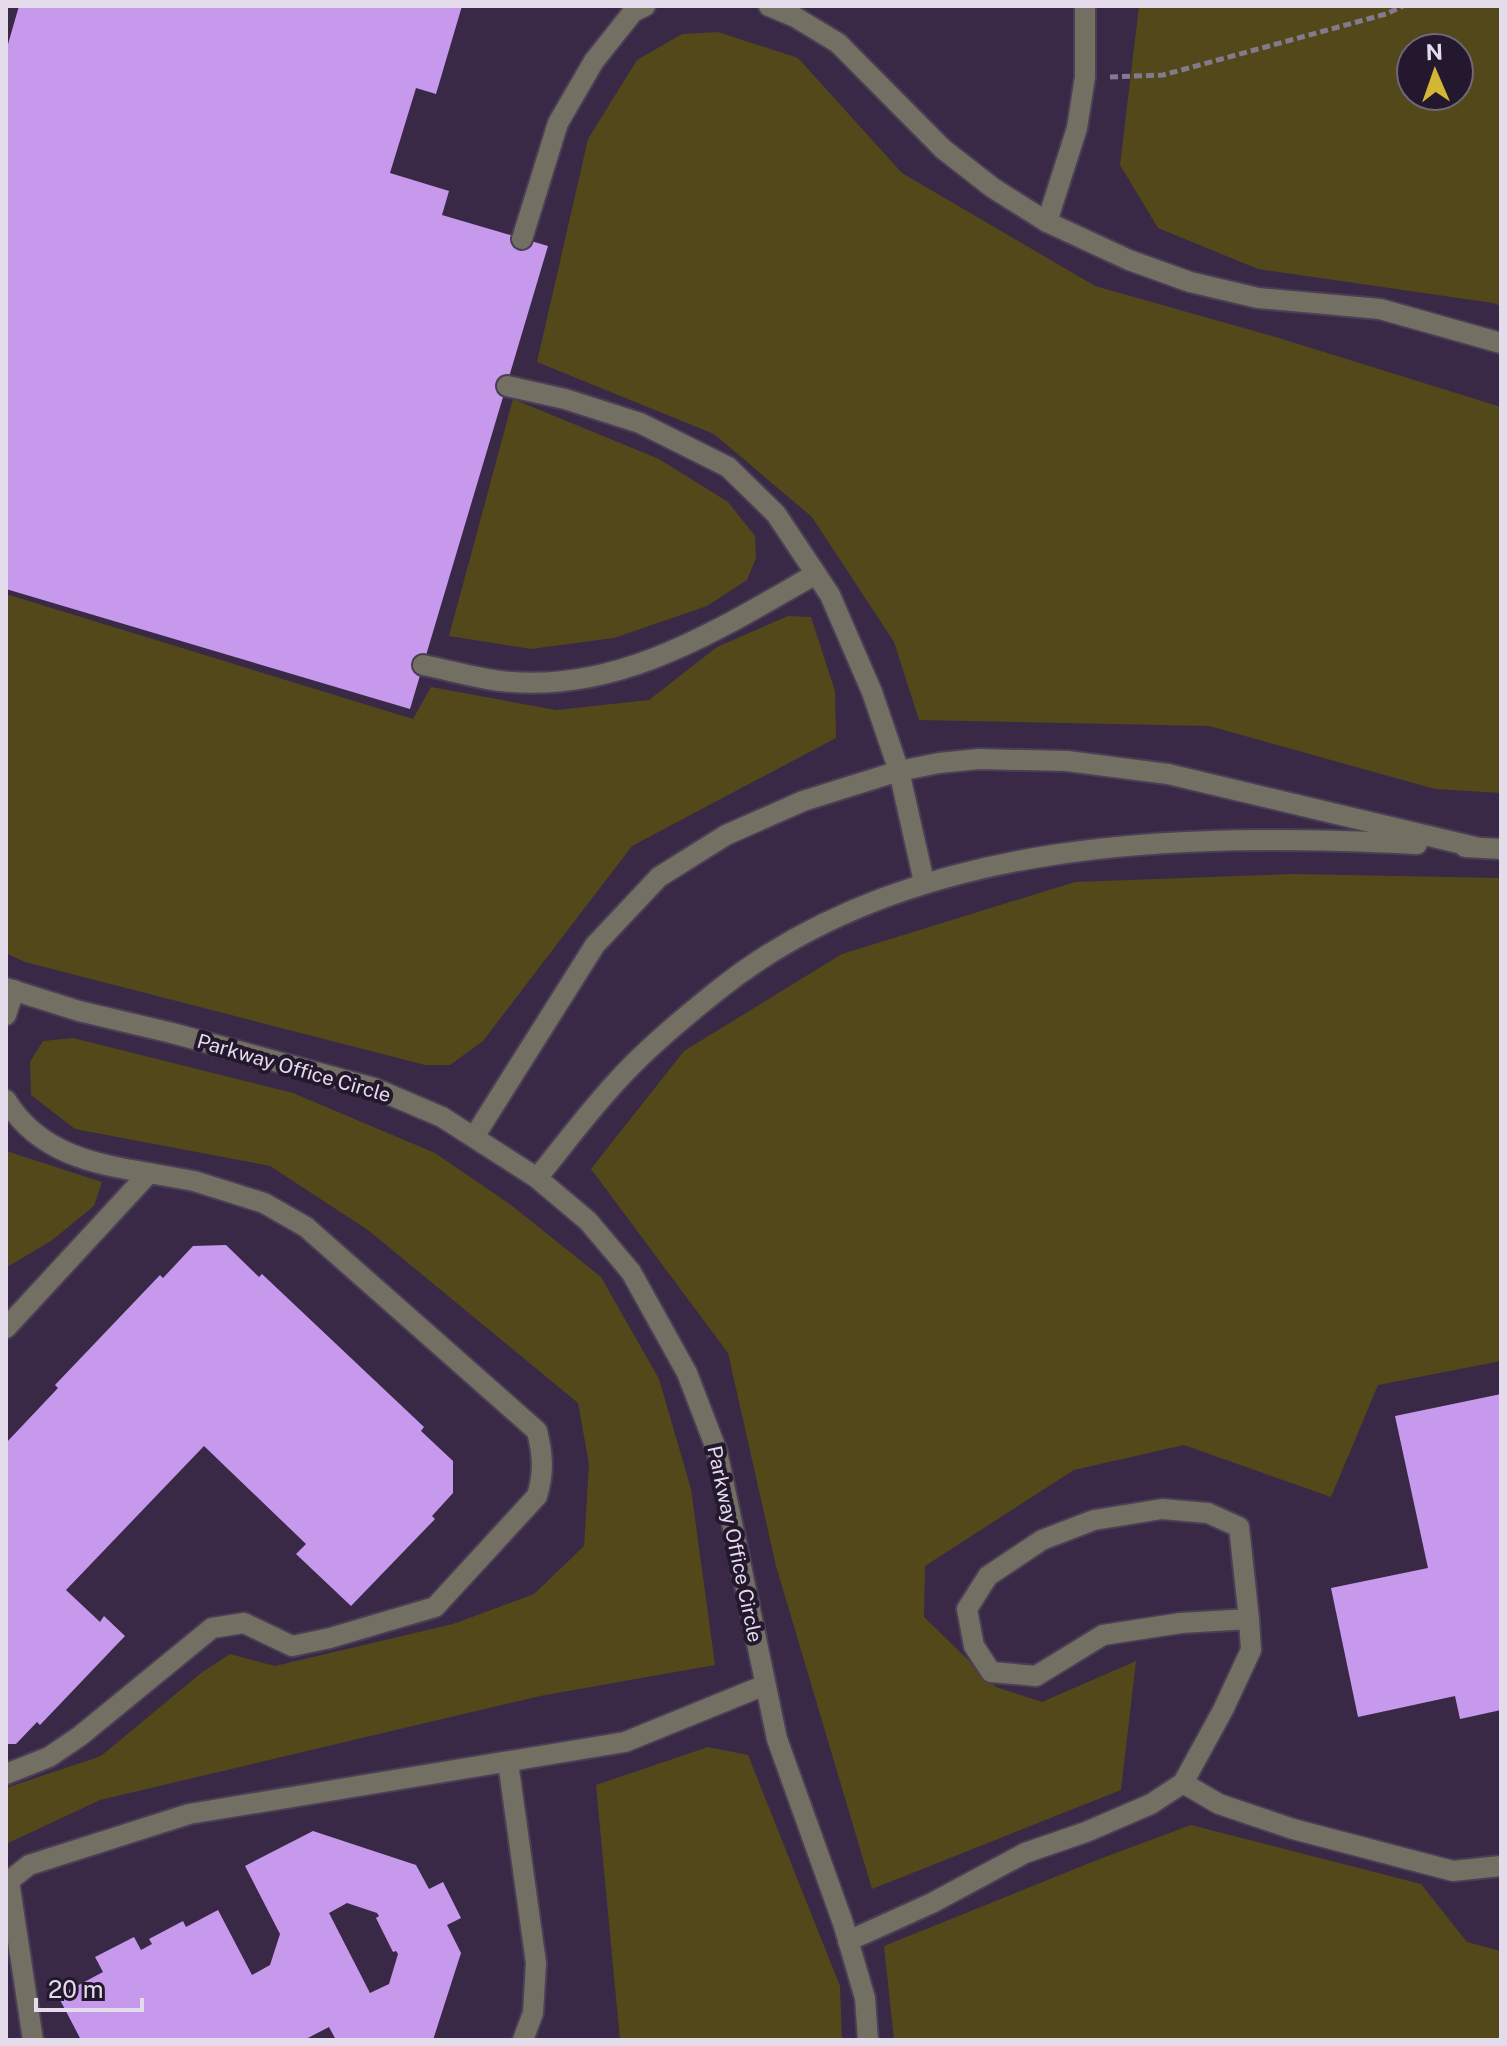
<svg xmlns="http://www.w3.org/2000/svg" width="1507" height="2046" font-family="'Public Sans',sans-serif">
	<style>
		.built { fill: #392946; fill-rule: evenodd }
		.green { fill: #534819; fill-rule: evenodd }
		.building { fill: #c799ed; fill-rule: evenodd }
		.lines { fill: none; stroke-linecap: round; stroke-linejoin: round }
		.minor-casing { stroke: #4b3f55; stroke-width: 24 }
		.path { stroke: #857a8d; stroke-width: 5; stroke-dasharray: 8 4; stroke-linecap: butt }
		.minor { stroke: #737063; stroke-width: 20 }
		.labels { text-anchor: middle; stroke-width: 8; stroke-linejoin: round; paint-order: stroke }
		.street-label { font-size: 20px; fill: #e4dceb; stroke: #24182e }
	</style>
	<rect width="100%" height="100%" fill="#2e2138"/>
	<path class="built" d="M 6,6 L 1501,6 L 1501,2040 L 6,2040 ZM 1411,48 L 1459,48 L 1459,96 L 1411,96 Z"/>
	<g class="green">
		<path d="M 1139,6 L 1501,6 L 1501,306 L 1493,303 L 1258,269 L 1158,228 L 1120,165 ZM 1459,48 L 1459,96 L 1411,96 L 1411,48 Z"/>
		<path d="M 718,32 L 798,58 L 902,173 L 1095,286 L 1279,338 L 1501,407 L 1501,793 L 1435,789 L 1209,726 L 919,720 L 894,642 L 812,517 L 714,434 L 537,362 L 588,139 L 637,60 L 682,34 Z"/>
		<path d="M 513,399 L 659,459 L 728,502 L 755,536 L 756,558 L 747,580 L 707,606 L 614,638 L 531,649 L 449,636 Z"/>
		<path d="M 6,594 L 413,719 L 431,687 L 556,710 L 649,700 L 717,647 L 788,616 L 811,617 L 835,691 L 836,738 L 632,846 L 483,1041 L 450,1065 L 425,1065 L 25,962 L 6,953 Z"/>
		<path d="M 1293,874 L 1501,878 L 1501,1361 L 1378,1385 L 1331,1497 L 1184,1445 L 1074,1470 L 925,1566 L 924,1617 L 996,1687 L 1042,1702 L 1136,1661 L 1121,1790 L 872,1889 L 776,1566 L 728,1353 L 591,1169 L 684,1051 L 842,954 L 1075,882 Z"/>
		<path d="M 73,1038 L 293,1093 L 435,1153 L 511,1205 L 601,1277 L 659,1379 L 691,1489 L 715,1665 L 540,1696 L 100,1800 L 6,1844 L 6,1788 L 101,1756 L 201,1673 L 230,1654 L 275,1666 L 453,1624 L 534,1594 L 584,1546 L 589,1464 L 578,1403 L 368,1230 L 270,1166 L 75,1129 L 31,1095 L 30,1062 L 43,1041 Z"/>
		<path d="M 6,1151 L 102,1182 L 94,1206 L 51,1241 L 7,1267 Z"/>
		<path d="M 708,1747 L 748,1755 L 840,1986 L 842,2040 L 620,2040 L 596,1785 Z"/>
		<path d="M 1191,1825 L 1421,1884 L 1467,1942 L 1501,1951 L 1501,2040 L 894,2040 L 884,1946 L 1097,1860 Z"/>
	</g>
	<g class="building">
		<path d="M 19,6 L 462,6 L 436,94 L 416,88 L 390,173 L 449,191 L 442,215 L 548,246 L 410,709 L 6,589 L 6,51 Z"/>
		<path d="M 226,1245 L 259,1277 L 262,1274 L 424,1427 L 421,1431 L 453,1461 L 453,1493 L 432,1516 L 435,1519 L 351,1606 L 296,1554 L 306,1544 L 204,1446 L 66,1590 L 100,1622 L 104,1616 L 125,1636 L 40,1725 L 37,1722 L 16,1744 L 6,1744 L 6,1443 L 58,1388 L 55,1385 L 160,1275 L 163,1278 L 193,1246 Z"/>
		<path d="M 1501,1394 L 1501,1710 L 1460,1719 L 1455,1696 L 1358,1717 L 1331,1588 L 1428,1568 L 1395,1416 Z"/>
		<path d="M 313,1831 L 416,1865 L 429,1889 L 443,1882 L 461,1918 L 447,1925 L 461,1953 L 433,2040 L 336,2040 L 329,2027 L 304,2040 L 81,2040 L 58,1996 L 103,1972 L 95,1957 L 134,1937 L 141,1950 L 152,1944 L 149,1939 L 183,1921 L 186,1927 L 218,1910 L 252,1975 L 270,1965 L 280,1934 L 245,1866 ZM 347,1903 L 377,1913 L 379,1916 L 376,1918 L 393,1952 L 396,1951 L 398,1954 L 389,1984 L 370,1993 L 329,1913 Z"/>
	</g>
	<g class="lines">
		<g class="minor-casing">
			<g id="minor">
				<path d="M 769,6 L 795,17 L 838,43 L 943,149 L 993,188 L 1047,222 L 1129,260 L 1190,282 L 1258,298 L 1380,309 L 1501,343"/>
				<path d="M 1047,222 L 1077,128 L 1085,77 L 1085,6"/>
				<path d="M 522,239 L 558,123 L 594,61 L 633,12 L 645,6"/>
				<path d="M 507,386 L 565,399 L 640,423 L 728,467 L 776,514 L 830,595 L 872,692 L 899,771 L 924,882"/>
				<path d="M 423,665 C 449,670 475,678 501,681 C 618,695 719,629 816,574"/>
				<path d="M 1465,847 L 1501,849"/>
				<path d="M 6,988 L 79,1011 L 172,1033 L 374,1088 L 442,1117 L 537,1178 L 588,1221 L 631,1272 L 687,1373 L 717,1451 L 777,1739 L 843,1923 L 865,1998 L 868,2040"/>
				<path d="M 6,1015 L 14,990"/>
				<path d="M 6,1100 C 38,1153 93,1164 149,1173 L 6,1328"/>
				<path d="M 474,1137 L 595,945 L 659,877 L 726,835 L 803,801 L 899,771 L 939,763 L 979,759 L 1067,761 L 1168,774 L 1475,847"/>
				<path d="M 537,1178 C 564,1145 589,1111 618,1080 C 647,1048 683,1018 717,991 C 908,837 1183,832 1417,844"/>
				<path d="M 508,1762 L 536,1963 L 533,2013 L 523,2040"/>
				<path d="M 6,1774 L 49,1757 L 80,1736 L 212,1628 L 244,1623 L 292,1646 L 330,1638 L 435,1607 L 537,1496 C 544,1473 543,1455 537,1431 L 306,1227 L 264,1203 L 194,1181 L 149,1173"/>
				<path d="M 1183,1783 L 1223,1710 L 1251,1650 L 1249,1619 L 1181,1623 L 1103,1635 L 1036,1676 L 991,1672 L 974,1646 L 967,1609 L 988,1576 L 1042,1540 L 1094,1520 L 1162,1509 L 1208,1513 L 1239,1527 L 1249,1619"/>
				<path d="M 848,1941 L 932,1903 L 1025,1853 L 1086,1832 L 1151,1804 L 1183,1783 L 1219,1804 L 1293,1829 L 1453,1871 L 1501,1866"/>
				<path d="M 33,2040 L 9,1881 L 29,1865 L 189,1814 L 625,1742 L 765,1685"/>
			</g>
		</g>
		<path class="path" d="M 1110,77 L 1163,75 L 1386,14 L 1403,6"/>
		<use href="#minor" class="minor"/>
	</g>
	<g class="labels">
		<g class="street-label">
			<text transform="translate(294 1068) rotate(16)" y="7">Parkway Office Circle</text>
			<text transform="translate(735 1544) rotate(78)" y="7">Parkway Office Circle</text>
		</g>
	</g>
	<rect width="1507" height="2046" fill="none" stroke="#e4dceb" stroke-width="16"/>
	<g transform="translate(1435 72) rotate(358)"><circle r="38" fill="#24182e" stroke="#71667a" stroke-width="2"/>
	<path d="M0-6L14 30L0 20L-14 30Z" fill="#d3b635"/>
	<text y="-12" font-size="22" font-weight="bold" text-anchor="middle" fill="#e4dceb">N</text>
	</g>
	<path d="M36 1998v12h106v-12" fill="none" stroke="#e4dceb" stroke-width="4"/>
	<text x="48" y="1998" font-size="24" fill="#e4dceb" stroke="#24182e" stroke-width="6" paint-order="stroke">20 m</text>
</svg>
